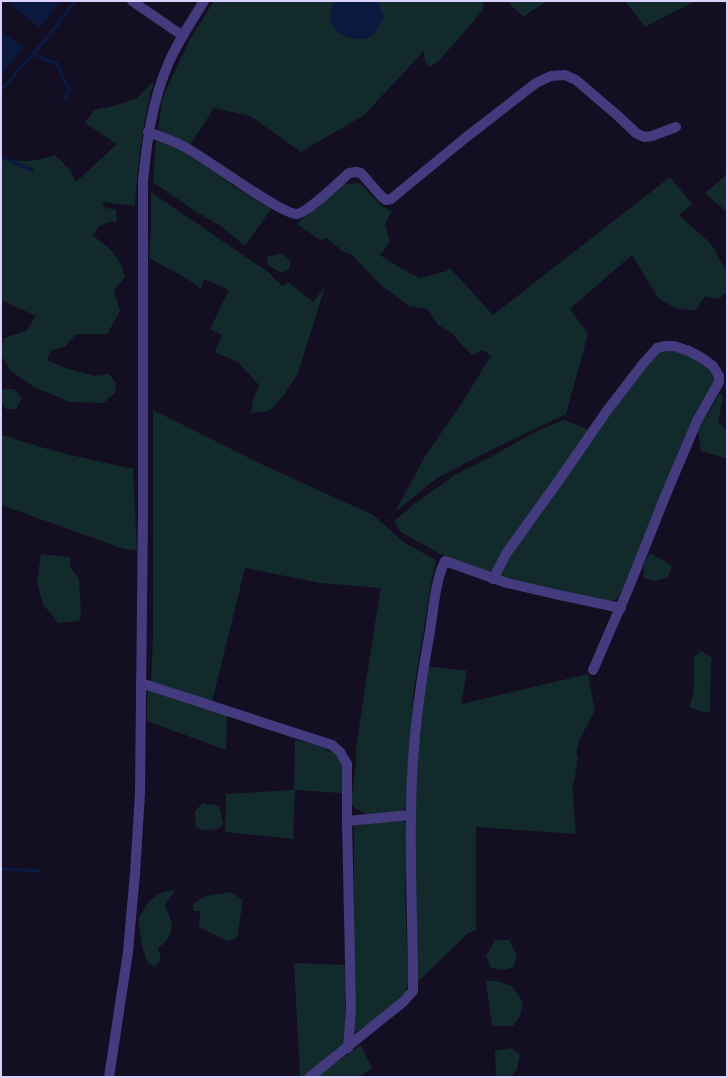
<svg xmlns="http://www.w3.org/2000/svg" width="728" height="1078" font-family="'Golos Text',sans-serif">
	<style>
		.green { fill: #122a2c }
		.water { fill: #0b193e }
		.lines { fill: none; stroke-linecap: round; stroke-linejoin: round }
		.stream { stroke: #0b193e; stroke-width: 3.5 }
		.minor { stroke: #443b7f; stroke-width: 10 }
	</style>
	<rect width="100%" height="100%" fill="#140e22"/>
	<g class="green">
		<path d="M 214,1 L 483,1 L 483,10 L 439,61 L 430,67 L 425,62 L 424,51 L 364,115 L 301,152 L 250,116 L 214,108 L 190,145 L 158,129 L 162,100 L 166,90 L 190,39 Z"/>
		<path d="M 507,1 L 547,1 L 523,17 Z"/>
		<path d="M 625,1 L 695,1 L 645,27 Z"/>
		<path d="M 154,81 C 142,122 138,163 135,206 L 102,202 L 105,208 L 116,209 L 117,219 L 116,223 L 112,221 L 99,226 L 93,236 C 111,248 119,256 125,277 L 114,290 L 120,311 L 107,334 L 76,334 L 65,347 L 51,350 L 47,360 L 66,368 L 94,376 L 109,374 L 116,383 L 115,393 L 103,403 L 70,402 L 34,387 L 11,371 L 1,355 L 1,349 L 4,338 L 26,331 L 36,316 L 1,300 L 1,157 C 19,164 37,161 55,155 L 71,171 L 76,182 L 117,144 L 85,123 L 94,110 L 114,106 L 137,98 Z"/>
		<path d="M 156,140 L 191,154 L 232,185 L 271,209 L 245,246 L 221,226 L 195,211 L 153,182 Z"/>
		<path d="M 727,174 L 727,212 L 705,193 Z"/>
		<path d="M 670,177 L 692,204 L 679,215 L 711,244 L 727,272 L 727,291 L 719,299 L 705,296 L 696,310 L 677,309 L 658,298 L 632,255 L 570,309 L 588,334 L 566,414 L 487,452 L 437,478 L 395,512 L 424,458 L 461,404 L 491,356 L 483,350 L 472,355 L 459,342 L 453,334 L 438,325 L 428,309 L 409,306 L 382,286 L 351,254 L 343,252 L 327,238 L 320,240 L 297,224 L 344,184 L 360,183 L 382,206 L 392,211 L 385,224 L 390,242 L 380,255 L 402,269 L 420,278 L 447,271 L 450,268 L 493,315 Z"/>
		<path d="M 151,192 L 268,272 L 282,286 L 289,283 L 313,302 L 325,287 L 298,373 L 284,395 L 271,410 L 262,412 L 251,413 L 253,399 L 259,385 L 238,362 L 215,352 L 222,335 L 210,329 L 229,290 L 204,279 L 201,289 L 189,280 L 149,258 L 151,233 Z"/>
		<path d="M 281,253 L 291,261 L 289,269 L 281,273 L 268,265 L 267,257 Z"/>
		<path d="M 668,349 C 691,356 700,355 715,376 L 713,385 L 694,415 L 626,584 L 616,600 L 606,602 L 497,578 L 501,569 L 603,421 L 657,352 Z"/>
		<path d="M 3,389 L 14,389 L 22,398 L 16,409 L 6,409 L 1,403 L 1,394 Z"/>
		<path d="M 720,393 L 723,397 L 718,422 L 727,430 L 727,458 L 725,458 L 701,451 L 698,430 Z"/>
		<path d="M 153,410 L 261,464 L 373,515 L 405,543 L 436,560 L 431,584 L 413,695 L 408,803 L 402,812 C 384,815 362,819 351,803 L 356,763 L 356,748 L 376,617 L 381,588 L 320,583 L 245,568 L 212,702 L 151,681 L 153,638 Z"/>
		<path d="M 564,420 L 589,430 L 492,575 L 440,554 L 401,532 L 394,521 L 413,505 L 456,474 L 483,461 L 535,432 Z"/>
		<path d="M 1,434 C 43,450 88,459 133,469 L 137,550 L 124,549 L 1,505 Z"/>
		<path d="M 650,553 L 672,566 L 667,578 L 654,581 L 643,578 L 644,563 Z"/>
		<path d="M 41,554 L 70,557 L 70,567 L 79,579 L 81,615 L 79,621 L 58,623 L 43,604 L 37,582 Z"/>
		<path d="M 701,651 L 714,659 L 711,661 L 710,713 L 699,711 L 690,707 L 694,690 L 694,657 Z"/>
		<path d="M 427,666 L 467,671 L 461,704 L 588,674 L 595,711 L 579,740 L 576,755 L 578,755 L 574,783 L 572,783 L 576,834 L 476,827 L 476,930 L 468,933 L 420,980 L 416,979 L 413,829 L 417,747 Z"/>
		<path d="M 153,690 L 227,715 L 226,750 L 147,721 L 147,697 L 148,691 Z"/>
		<path d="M 295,740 C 310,743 341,749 343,768 C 344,776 343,785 342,793 L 295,790 L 293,839 L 225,832 L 226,794 L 294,790 Z"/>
		<path d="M 203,803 L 219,806 L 223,823 L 219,829 L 203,830 L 196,827 L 195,811 Z"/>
		<path d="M 402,821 L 407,823 L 405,889 L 408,983 L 405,996 L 375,1020 L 353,1034 L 354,826 L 379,822 Z"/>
		<path d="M 175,890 L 165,905 C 173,924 177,934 158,948 L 161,960 L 155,966 L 148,963 L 143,950 L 138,920 C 150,900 150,894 175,890 Z"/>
		<path d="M 231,892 L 243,900 L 237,938 L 227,941 L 199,927 L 200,911 L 194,911 L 193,904 L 206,896 Z"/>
		<path d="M 495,940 L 509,940 L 517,955 L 514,967 L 503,970 L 491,968 L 486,956 Z"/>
		<path d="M 294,963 L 346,965 L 345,1043 L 337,1054 L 304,1077 L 300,1077 Z"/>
		<path d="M 486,981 L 497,981 L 512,986 L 523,1002 L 520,1016 L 513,1026 L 492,1026 Z"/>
		<path d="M 361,1045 L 372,1068 L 359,1077 L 316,1077 L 318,1075 Z"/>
		<path d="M 512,1048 L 520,1055 L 517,1070 L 510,1077 L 496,1077 L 495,1051 Z"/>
	</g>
	<g class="water">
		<path d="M 7,1 L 60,1 L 40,28 Z"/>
		<path d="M 333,1 L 378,1 L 384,17 C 380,24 377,31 371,36 C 362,43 343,38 336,30 C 334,28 332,24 330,22 Z"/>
		<path d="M 1,31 L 23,47 L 1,76 Z"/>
	</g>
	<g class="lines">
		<g class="stream">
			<path d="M 34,53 L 45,60 L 57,63 L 63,79 L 70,90 L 64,100"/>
			<path d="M 1,90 L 47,38 L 75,1"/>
			<path d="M 1,157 L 32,170"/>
			<path d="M 1,869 L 40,871"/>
		</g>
		<g class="minor">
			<path d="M 132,1 L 183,36"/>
			<path d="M 148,132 C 162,137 177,142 190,150 C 208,160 282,215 297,214 C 307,213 340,181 349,173 L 356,172 L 361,173 L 381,196 L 386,200 L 391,199 L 464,139 L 536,83 L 551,76 L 565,75 L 576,80 L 617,115 L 636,133 L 644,137 L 652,136 L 676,127"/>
			<path d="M 493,579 L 506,554 L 564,473 L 606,412 L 642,365 L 657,348 L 666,346 L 674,346 L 689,351 L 702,358 L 713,366 L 719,376 L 719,382 L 697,421 L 666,494 L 629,587 L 593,670"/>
			<path d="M 141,683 L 332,745 L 340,752 L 347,764 L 347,821 L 351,1010 L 348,1048"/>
			<path d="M 347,821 L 411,815"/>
			<path d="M 109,1077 L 128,952 L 135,873 L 140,793 L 143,514 L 143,181 C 147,140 152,101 169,62 C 178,41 192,21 204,1"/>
			<path d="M 310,1077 L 403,1002 L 413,991 C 413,933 410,874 411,815 C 411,756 418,696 429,637 C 433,615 435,580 445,561 L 507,583 L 559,595 L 621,608"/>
		</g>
	</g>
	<rect width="728" height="1078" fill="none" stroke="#dad1fd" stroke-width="4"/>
</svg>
